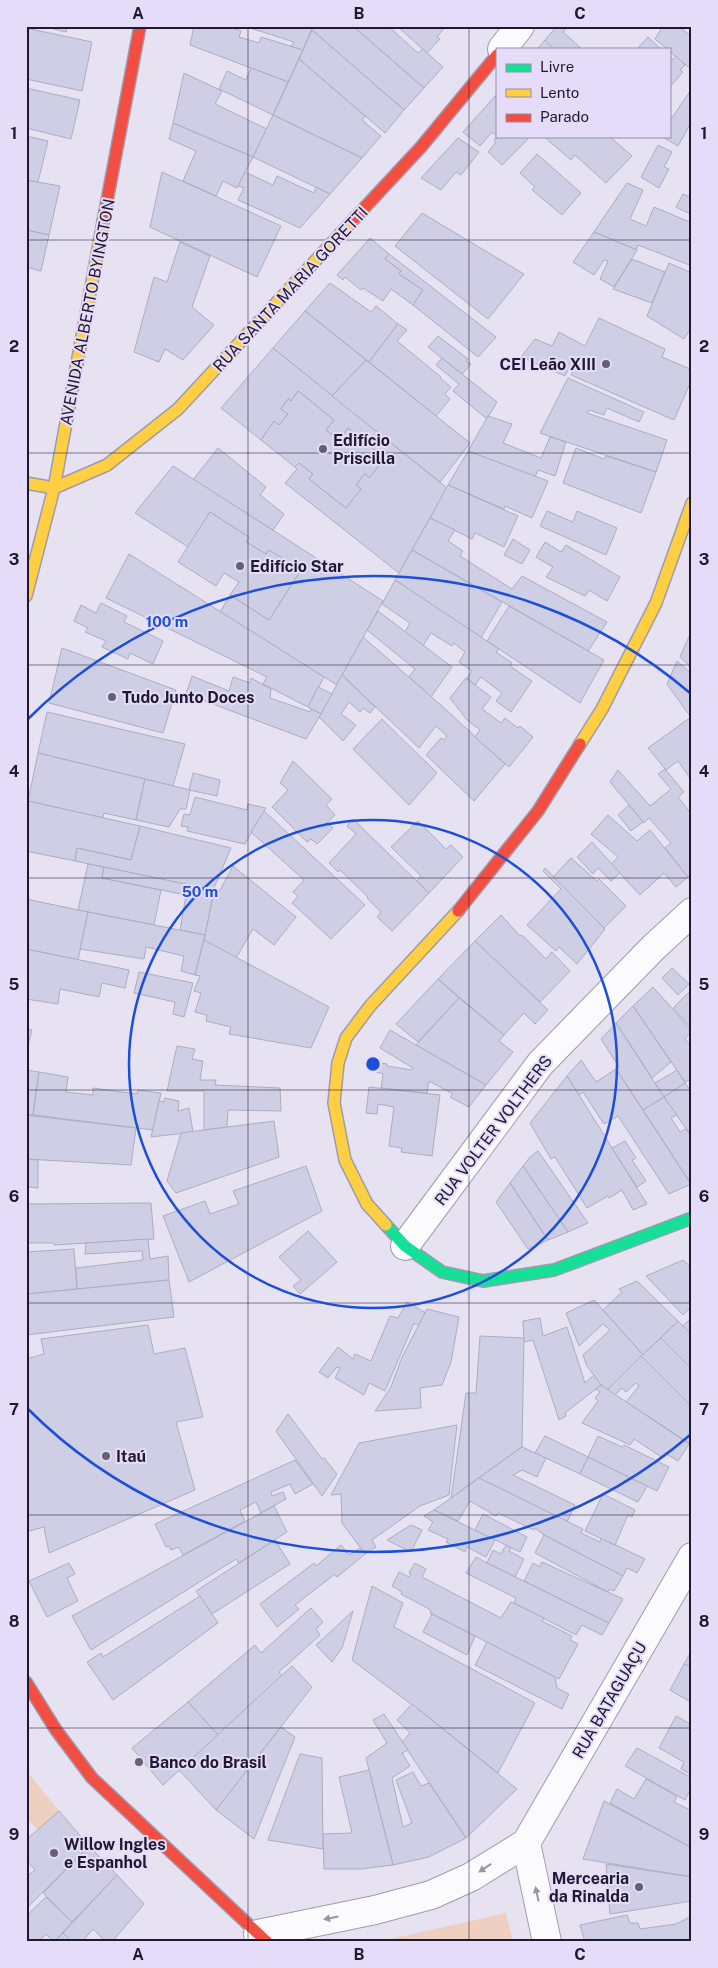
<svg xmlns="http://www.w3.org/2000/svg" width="718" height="1968" font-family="'Public Sans',sans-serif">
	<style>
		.green { fill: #efcfc0 }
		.building { fill: #cecee4; stroke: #adadc0 }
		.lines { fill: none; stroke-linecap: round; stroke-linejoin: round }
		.street-casing { stroke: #a09aad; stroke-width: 30 }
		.fast-casing { stroke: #a09aad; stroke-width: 14 }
		.slow-casing { stroke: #a09aad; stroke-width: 14 }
		.jam-casing { stroke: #a09aad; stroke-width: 14 }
		.street { stroke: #fbfbfd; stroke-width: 28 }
		.fast { stroke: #16e098; stroke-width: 11 }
		.slow { stroke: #ffcf43; stroke-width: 11 }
		.jam { stroke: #f24e42; stroke-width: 11 }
		.oneway { fill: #9895a1 }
		.grid { fill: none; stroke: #201831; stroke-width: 1; stroke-opacity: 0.55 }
		.ring { fill: none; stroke: #1d4ed8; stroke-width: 2.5 }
		.poi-dot { fill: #665f75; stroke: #e4dcf8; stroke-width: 2 }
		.labels { text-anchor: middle; stroke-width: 4; stroke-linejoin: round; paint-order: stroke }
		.street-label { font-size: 16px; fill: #201831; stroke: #e4dcf8 }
		.poi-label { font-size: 16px; font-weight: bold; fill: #201831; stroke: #e4dcf8; text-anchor: start }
		.centre { fill: #1d4ed8; stroke: #e4dcf8; stroke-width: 2.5 }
		.ring-label { font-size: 15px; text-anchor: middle; font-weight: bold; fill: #1d4ed8; stroke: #e4dcf8; stroke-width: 4; stroke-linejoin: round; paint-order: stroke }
		.neatline { fill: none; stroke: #201831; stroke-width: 2 }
		.grid-label { font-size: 16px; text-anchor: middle; font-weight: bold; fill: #201831 }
	</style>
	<rect width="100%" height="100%" fill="#e7e2f2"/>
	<g class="green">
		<path d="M 26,1770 L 59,1811 L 38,1830 L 26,1818 Z"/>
		<path d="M 506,1913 L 513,1942 L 377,1942 Z"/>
	</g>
	<g class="building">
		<path d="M 42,26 L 67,26 L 66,32 Z"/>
		<path d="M 194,26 L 227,26 L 241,31 L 239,37 L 259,43 L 261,37 L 303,50 L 288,82 L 190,45 Z"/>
		<path d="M 251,26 L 313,26 L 303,50 L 291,46 L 294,42 L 250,28 Z"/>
		<path d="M 313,26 L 353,26 L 424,88 L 404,110 L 312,30 Z"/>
		<path d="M 353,26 L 388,26 L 418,53 L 423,49 L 443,67 L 424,88 Z"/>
		<path d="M 397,26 L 446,26 L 437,37 L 440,39 L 427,53 Z"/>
		<path d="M 557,26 L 566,28 L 563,32 L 582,49 L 554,49 L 545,40 Z"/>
		<path d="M 663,26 L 672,26 L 676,29 L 678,26 L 692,37 L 692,70 L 669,51 L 669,49 L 667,49 L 655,39 Z"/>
		<path d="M 26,28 L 92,42 L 82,91 L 26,79 Z"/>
		<path d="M 312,30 L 404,110 L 385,133 L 299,59 Z"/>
		<path d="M 648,37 L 661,49 L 637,49 Z"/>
		<path d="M 545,40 L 554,49 L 537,49 Z"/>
		<path d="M 669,56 L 673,60 L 676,56 L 685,65 L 680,70 L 683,72 L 669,88 Z"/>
		<path d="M 299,59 L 365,116 L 362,120 L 381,136 L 362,158 L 273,115 Z"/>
		<path d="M 251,68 L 288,82 L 273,115 L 219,89 L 227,71 L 246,80 Z"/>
		<path d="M 184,73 L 222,91 L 215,104 L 267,129 L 253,157 L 173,123 Z"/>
		<path d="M 26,88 L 80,100 L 71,139 L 26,128 Z"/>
		<path d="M 691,90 L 692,121 L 678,146 L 661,136 L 669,136 L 669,122 Z"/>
		<path d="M 496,95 L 497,136 L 492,132 L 480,146 L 463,132 Z"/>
		<path d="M 273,115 L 362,158 L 330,194 L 253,157 Z"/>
		<path d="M 173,123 L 253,157 L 237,188 L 223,181 L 216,196 L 183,181 L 196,151 L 169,139 Z"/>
		<path d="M 26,136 L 48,141 L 38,182 L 26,180 Z"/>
		<path d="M 497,136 L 531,136 L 502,165 L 488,152 L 496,142 L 494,140 Z"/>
		<path d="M 543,136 L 609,136 L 632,156 L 606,183 L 575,155 L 571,160 Z"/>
		<path d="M 458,138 L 479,152 L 461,175 L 456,172 L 441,190 L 421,178 Z"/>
		<path d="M 658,145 L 672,152 L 664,167 L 669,169 L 659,188 L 641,177 Z"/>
		<path d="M 537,154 L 581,193 L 562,215 L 532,190 L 535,187 L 520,173 Z"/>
		<path d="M 162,172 L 281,226 L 257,277 L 150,227 Z"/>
		<path d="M 245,172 L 273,185 L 277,176 L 314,193 L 316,187 L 330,194 L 300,228 L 238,200 L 244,188 L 238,186 Z"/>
		<path d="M 26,180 L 60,186 L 49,235 L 26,230 Z"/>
		<path d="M 627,183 L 643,190 L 630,219 L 646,226 L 654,207 L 692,223 L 692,266 L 638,245 L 636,250 L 594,232 Z"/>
		<path d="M 683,194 L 692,198 L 692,215 L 676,207 Z"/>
		<path d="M 422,213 L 524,274 L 488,319 L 395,246 Z"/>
		<path d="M 26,230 L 49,235 L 41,271 L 26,267 Z"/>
		<path d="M 594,232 L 637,250 L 614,287 L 600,279 L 608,261 L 604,260 L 594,275 L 573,262 Z"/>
		<path d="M 370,238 L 389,254 L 385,259 L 401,271 L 399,274 L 423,290 L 413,305 L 391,289 L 383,301 L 363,288 L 361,290 L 345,277 L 343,280 L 337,275 Z"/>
		<path d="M 180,242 L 210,256 L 192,307 L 214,325 L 183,360 L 165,349 L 159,362 L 134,352 L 154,277 L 167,282 Z"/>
		<path d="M 389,254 L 496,337 L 478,357 L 413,305 L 423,290 L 399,274 L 401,271 L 385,259 Z"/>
		<path d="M 632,259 L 665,272 L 652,303 L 613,289 Z"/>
		<path d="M 669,263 L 692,273 L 692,326 L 684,339 L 647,316 Z"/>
		<path d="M 330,283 L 371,312 L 376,306 L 398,324 L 369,362 L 305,311 Z"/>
		<path d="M 305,311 L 366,360 L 332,396 L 273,348 Z"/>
		<path d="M 599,318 L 665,349 L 662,357 L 692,370 L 692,379 L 674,420 L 571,375 L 573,371 L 568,370 L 565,376 L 521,357 L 535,339 L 552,346 L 559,332 L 585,346 Z"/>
		<path d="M 398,324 L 407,330 L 397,341 L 441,377 L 440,378 L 451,387 L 445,394 L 450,399 L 436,416 L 369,362 Z"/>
		<path d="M 438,336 L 468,359 L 466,361 L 471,364 L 462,374 L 428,347 Z"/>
		<path d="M 273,348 L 447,488 L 399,573 L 285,483 L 297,469 L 295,467 L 299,463 L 313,474 L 309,479 L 346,508 L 361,489 L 356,485 L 365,473 L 369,478 L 385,458 L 348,428 L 339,440 L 326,430 L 334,420 L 298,391 L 291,401 L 288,399 L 281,409 L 288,414 L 279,425 L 274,421 L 261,440 L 221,408 Z"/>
		<path d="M 442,358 L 497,402 L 487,419 L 453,391 L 459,384 L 436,365 Z"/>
		<path d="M 366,360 L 470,443 L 440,482 L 332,396 Z"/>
		<path d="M 568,378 L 644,412 L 639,422 L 607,408 L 604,415 L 589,410 L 587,413 L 667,440 L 656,472 L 540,433 Z"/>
		<path d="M 298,391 L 334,420 L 326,430 L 339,440 L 348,428 L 385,458 L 369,478 L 365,473 L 356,485 L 361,489 L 346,508 L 309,479 L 313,474 L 299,463 L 295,467 L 261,440 L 274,421 L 279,425 L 288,414 L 281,409 L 288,399 L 291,401 Z"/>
		<path d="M 488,416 L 512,424 L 503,443 L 541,458 L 550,437 L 566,442 L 555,476 L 538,470 L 535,477 L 468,451 Z"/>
		<path d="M 218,448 L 266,487 L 260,495 L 284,514 L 273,530 L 193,480 Z"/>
		<path d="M 576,448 L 604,459 L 606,456 L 656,472 L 641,513 L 563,483 Z"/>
		<path d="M 468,451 L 548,481 L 532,518 L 505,506 L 504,509 L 448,485 Z"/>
		<path d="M 173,466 L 383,601 L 337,685 L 220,612 L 230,595 L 269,620 L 301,570 L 269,550 L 266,554 L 246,542 L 249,537 L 210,512 L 188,547 L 135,513 Z"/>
		<path d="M 448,485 L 518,516 L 504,547 L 475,533 L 472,539 L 430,518 Z"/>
		<path d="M 547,511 L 573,522 L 577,511 L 617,528 L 606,555 L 540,526 Z"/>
		<path d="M 210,512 L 249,537 L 246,542 L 266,554 L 269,550 L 301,570 L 269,620 L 230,595 L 239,582 L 224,573 L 216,586 L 178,562 Z"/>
		<path d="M 430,518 L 455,530 L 448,541 L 463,551 L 460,556 L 512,589 L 522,576 L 607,622 L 588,651 L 412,550 Z"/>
		<path d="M 513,539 L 530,550 L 522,564 L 504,555 Z"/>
		<path d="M 545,542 L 561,552 L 566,545 L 620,577 L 607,601 L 589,590 L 585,596 L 546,577 L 553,567 L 536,557 Z"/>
		<path d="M 412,550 L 502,602 L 481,638 L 395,580 Z"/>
		<path d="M 129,554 L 324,677 L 308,707 L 263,684 L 267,677 L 106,598 Z"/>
		<path d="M 395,580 L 499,649 L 496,652 L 512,663 L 510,666 L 532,681 L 511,712 L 496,701 L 502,693 L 481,677 L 475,685 L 467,678 L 472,671 L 459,662 L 465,652 L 454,643 L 452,646 L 431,633 L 423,646 L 405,632 L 410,623 L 382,604 Z"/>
		<path d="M 101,603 L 127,616 L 124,622 L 163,641 L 153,664 L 130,653 L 128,659 L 102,647 L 106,641 L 85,632 L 88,628 L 74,621 L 81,605 L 96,613 Z"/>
		<path d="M 509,606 L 604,660 L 580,703 L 487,641 Z"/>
		<path d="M 378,611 L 452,667 L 431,697 L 409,677 L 415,669 L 367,630 Z"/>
		<path d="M 692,630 L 692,668 L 680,657 Z"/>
		<path d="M 363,637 L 443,707 L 505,764 L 474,801 L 426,755 L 441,738 L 444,740 L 447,736 L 436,726 L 419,748 L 342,675 Z"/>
		<path d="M 62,648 L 176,690 L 163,733 L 49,703 Z"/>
		<path d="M 677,661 L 692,674 L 692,719 L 667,684 Z"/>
		<path d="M 342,675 L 375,707 L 370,713 L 363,708 L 360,712 L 349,702 L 341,714 L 356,725 L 343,741 L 319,717 Z"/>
		<path d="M 192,676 L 229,691 L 233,677 L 250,683 L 251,678 L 271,689 L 270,698 L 310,712 L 311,709 L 321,714 L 306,739 L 186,694 Z"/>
		<path d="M 466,678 L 491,697 L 482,709 L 501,723 L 505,718 L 518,728 L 520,726 L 533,737 L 509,767 L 475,737 L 480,730 L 467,720 L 450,698 Z"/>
		<path d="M 318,687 L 332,694 L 321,714 L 308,707 Z"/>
		<path d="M 47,712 L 185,744 L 173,786 L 38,753 Z"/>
		<path d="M 691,717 L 692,719 L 692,781 L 678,761 L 666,770 L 648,748 Z"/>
		<path d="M 382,719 L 437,773 L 409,805 L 353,749 Z"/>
		<path d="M 38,753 L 145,779 L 136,820 L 104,813 L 103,818 L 28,801 Z"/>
		<path d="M 293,761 L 332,799 L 326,805 L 335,815 L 327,823 L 333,828 L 317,844 L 311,839 L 307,842 L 272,807 L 288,790 L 280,783 Z"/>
		<path d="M 665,769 L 684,792 L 678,797 L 692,815 L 692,873 L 688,877 L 665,848 L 671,843 L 649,818 L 644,823 L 610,782 L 618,770 L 650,806 L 671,789 L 658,774 Z"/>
		<path d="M 193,773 L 220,780 L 217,796 L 189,790 Z"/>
		<path d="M 145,779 L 190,790 L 186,809 L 180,809 L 169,827 L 136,820 Z"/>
		<path d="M 195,797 L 247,810 L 248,804 L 266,808 L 245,844 L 187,831 L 188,827 L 181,826 L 184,814 L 190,815 Z"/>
		<path d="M 28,801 L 140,826 L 131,860 L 77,848 L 75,861 L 26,851 Z"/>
		<path d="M 629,805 L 643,822 L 631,831 L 618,815 Z"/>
		<path d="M 264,811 L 365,905 L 331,939 L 292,903 L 298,896 L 293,892 L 304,880 L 251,832 Z"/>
		<path d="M 608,815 L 637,841 L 650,830 L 688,877 L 676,887 L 664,873 L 640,895 L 611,864 L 618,857 L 591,834 Z"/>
		<path d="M 353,819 L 429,893 L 392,931 L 377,917 L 381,912 L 367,898 L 368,897 L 340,870 L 338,872 L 329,863 L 356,834 L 347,826 Z"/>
		<path d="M 418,821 L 446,849 L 451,845 L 463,857 L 429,893 L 417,881 L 421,876 L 391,847 Z"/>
		<path d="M 140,826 L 231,848 L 213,890 L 75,861 L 77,848 L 131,860 Z"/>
		<path d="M 592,842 L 620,873 L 611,881 L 598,868 L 593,874 L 577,857 Z"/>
		<path d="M 571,858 L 597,881 L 599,879 L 626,906 L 604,928 L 553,877 Z"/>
		<path d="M 88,864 L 104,867 L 102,878 L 161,890 L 154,925 L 78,910 Z"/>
		<path d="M 233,866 L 296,917 L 274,945 L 253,929 L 236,958 L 204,940 L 214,890 L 219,892 Z"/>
		<path d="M 104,867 L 214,890 L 205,935 L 180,930 L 186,895 L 102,878 Z"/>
		<path d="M 545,868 L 605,929 L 577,964 L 559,947 L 556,951 L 527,925 L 561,889 L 543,871 Z"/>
		<path d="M 26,899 L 88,912 L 78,960 L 26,949 Z"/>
		<path d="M 88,912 L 205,935 L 195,975 L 181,971 L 184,956 L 146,947 L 144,959 L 80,949 Z"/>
		<path d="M 501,915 L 520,936 L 522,935 L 546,959 L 552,952 L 570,971 L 540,1002 L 475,941 Z"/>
		<path d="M 204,940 L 329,1007 L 311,1048 L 229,1034 L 231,1027 L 206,1021 L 207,1015 L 195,1012 L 201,993 L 194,991 L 200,976 L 195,975 Z"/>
		<path d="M 475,941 L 548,1010 L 535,1024 L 524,1013 L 504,1035 L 438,979 Z"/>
		<path d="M 26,949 L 129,970 L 125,988 L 102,983 L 99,997 L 60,989 L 58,1004 L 26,999 Z"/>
		<path d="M 672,968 L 689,984 L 678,995 L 662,978 Z"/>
		<path d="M 139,972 L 193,983 L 184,1017 L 173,1014 L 175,1002 L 134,993 Z"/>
		<path d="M 438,979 L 459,998 L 418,1042 L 396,1024 Z"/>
		<path d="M 653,987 L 692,1031 L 685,1039 L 692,1047 L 692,1079 L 685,1082 L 633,1006 Z"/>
		<path d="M 692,989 L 692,1028 L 673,1008 Z"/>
		<path d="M 459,998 L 504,1035 L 499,1041 L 513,1052 L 486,1085 L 416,1045 Z"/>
		<path d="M 633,1006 L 671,1062 L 652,1078 L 616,1023 Z"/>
		<path d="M 616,1023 L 664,1097 L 643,1110 L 616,1069 L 619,1067 L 601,1039 Z"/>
		<path d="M 26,1029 L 32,1030 L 26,1052 Z"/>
		<path d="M 390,1030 L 416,1045 L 486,1085 L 469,1107 L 450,1097 L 453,1094 L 429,1081 L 427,1093 L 381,1088 L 383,1074 L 373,1071 L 375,1062 L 387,1064 L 387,1066 L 412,1070 L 413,1068 L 380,1048 Z"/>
		<path d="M 177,1046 L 195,1049 L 192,1059 L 203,1061 L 200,1080 L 216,1080 L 215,1085 L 280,1088 L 281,1111 L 228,1110 L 227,1127 L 204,1130 L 204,1091 L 167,1091 Z"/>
		<path d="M 581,1060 L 596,1082 L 616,1069 L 691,1184 L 669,1194 L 618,1116 L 604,1124 L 583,1092 L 579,1095 L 567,1076 Z"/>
		<path d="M 26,1070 L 39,1072 L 33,1115 L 26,1115 Z"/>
		<path d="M 677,1070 L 685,1083 L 664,1097 L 655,1083 Z"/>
		<path d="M 39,1072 L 68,1077 L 66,1092 L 93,1095 L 93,1088 L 137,1094 L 138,1090 L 161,1093 L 153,1130 L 33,1115 Z"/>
		<path d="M 567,1076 L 579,1095 L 647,1204 L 633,1210 L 622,1190 L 609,1198 L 608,1196 L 587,1208 L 555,1157 L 551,1159 L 530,1123 Z"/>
		<path d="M 685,1083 L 692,1093 L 692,1137 L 664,1097 Z"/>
		<path d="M 369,1087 L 440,1095 L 432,1156 L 401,1152 L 402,1148 L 389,1146 L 394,1107 L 378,1104 L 377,1114 L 366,1113 Z"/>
		<path d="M 664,1097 L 677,1115 L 671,1118 L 680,1132 L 686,1129 L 692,1137 L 691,1184 L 643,1110 Z"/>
		<path d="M 165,1098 L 179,1101 L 178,1111 L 189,1108 L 193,1132 L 151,1137 L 159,1101 L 164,1102 Z"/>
		<path d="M 26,1115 L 136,1128 L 131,1165 L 26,1159 Z"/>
		<path d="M 274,1121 L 279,1157 L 176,1193 L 167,1181 L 181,1133 Z"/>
		<path d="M 625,1141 L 636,1158 L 632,1160 L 646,1181 L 637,1187 L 612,1148 Z"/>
		<path d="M 538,1151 L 588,1223 L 568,1232 L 523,1166 L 530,1157 Z"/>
		<path d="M 26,1159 L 38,1160 L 38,1188 L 27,1187 L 27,1204 Z"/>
		<path d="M 306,1166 L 322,1211 L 189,1282 L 163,1216 L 205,1201 L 210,1214 L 239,1204 L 233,1191 Z"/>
		<path d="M 523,1166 L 568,1232 L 548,1240 L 510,1183 Z"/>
		<path d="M 510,1183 L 548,1240 L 528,1249 L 496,1202 Z"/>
		<path d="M 151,1203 L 154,1239 L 54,1245 L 54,1243 L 26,1243 L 26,1204 Z"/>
		<path d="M 308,1231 L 337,1262 L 300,1294 L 293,1286 L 301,1280 L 279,1257 Z"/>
		<path d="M 148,1239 L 150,1259 L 168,1256 L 169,1280 L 77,1289 L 76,1268 L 143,1260 L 142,1251 L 85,1254 L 86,1243 Z"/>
		<path d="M 74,1249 L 77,1289 L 26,1294 L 26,1252 Z"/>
		<path d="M 683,1260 L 692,1268 L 692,1306 L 683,1315 L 646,1276 Z"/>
		<path d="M 169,1280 L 174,1317 L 26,1335 L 26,1294 Z"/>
		<path d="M 637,1281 L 678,1321 L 643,1355 L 603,1310 L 622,1292 L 619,1289 Z"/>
		<path d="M 594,1300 L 643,1355 L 607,1390 L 601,1385 L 587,1366 L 583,1355 L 610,1330 L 603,1324 L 579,1346 L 566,1313 Z"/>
		<path d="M 407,1302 L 426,1313 L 419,1326 L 414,1323 L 385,1391 L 369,1383 L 364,1395 L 335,1378 L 340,1368 L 337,1367 L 328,1378 L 319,1372 L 338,1347 L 353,1359 L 355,1354 L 371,1361 L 390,1316 L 398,1318 Z"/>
		<path d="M 427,1309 L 459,1317 L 451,1362 L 442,1385 L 420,1388 L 421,1408 L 375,1411 L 391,1387 L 402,1357 Z"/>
		<path d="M 692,1317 L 692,1335 L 683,1326 Z"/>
		<path d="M 540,1318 L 543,1336 L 567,1327 L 585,1383 L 594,1375 L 601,1385 L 565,1413 L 566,1416 L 559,1420 L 533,1340 L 524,1342 L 523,1321 Z"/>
		<path d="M 678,1321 L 692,1335 L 692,1369 L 661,1338 Z"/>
		<path d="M 148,1325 L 154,1354 L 185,1348 L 203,1417 L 176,1422 L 195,1490 L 49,1553 L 44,1527 L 26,1532 L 26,1359 L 44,1354 L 41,1339 Z"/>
		<path d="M 480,1336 L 524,1338 L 522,1447 L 451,1498 L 466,1393 L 476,1393 Z"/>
		<path d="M 661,1338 L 692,1369 L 692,1407 L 641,1356 Z"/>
		<path d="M 641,1356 L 692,1407 L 692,1445 L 626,1402 L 639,1386 L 636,1383 L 626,1392 L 622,1388 L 615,1395 L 607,1390 Z"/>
		<path d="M 601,1385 L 689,1444 L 678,1461 L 666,1454 L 663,1458 L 634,1439 L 630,1445 L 582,1423 L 598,1401 L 595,1398 L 600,1392 L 596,1389 Z"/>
		<path d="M 288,1414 L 322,1459 L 324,1458 L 337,1474 L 322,1496 L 276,1431 Z"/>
		<path d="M 457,1425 L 449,1495 L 420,1506 L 372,1540 L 376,1547 L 365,1554 L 342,1523 L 341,1494 L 331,1495 L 359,1443 Z"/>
		<path d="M 545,1436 L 588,1457 L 580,1474 L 535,1453 Z"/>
		<path d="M 598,1436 L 622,1447 L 624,1445 L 669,1467 L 657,1491 L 588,1457 Z"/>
		<path d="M 522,1447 L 546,1458 L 537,1477 L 522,1470 L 513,1475 L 575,1505 L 567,1522 L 479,1478 Z"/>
		<path d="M 588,1457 L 647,1486 L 638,1502 L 580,1474 Z"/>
		<path d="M 295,1460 L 313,1484 L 295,1494 L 290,1484 L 271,1492 L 272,1496 L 283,1492 L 286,1499 L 261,1513 L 256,1502 L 240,1510 L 245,1521 L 183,1555 L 179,1547 L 171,1550 L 169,1546 L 166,1547 L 155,1524 Z"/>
		<path d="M 479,1478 L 583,1529 L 581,1533 L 600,1542 L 601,1538 L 645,1559 L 637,1573 L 627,1568 L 623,1576 L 544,1535 L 535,1528 L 534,1530 L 498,1513 L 496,1516 L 470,1501 L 458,1521 L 434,1510 Z"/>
		<path d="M 603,1494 L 635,1510 L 632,1517 L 628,1515 L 615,1545 L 585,1531 Z"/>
		<path d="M 274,1506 L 287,1532 L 239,1563 L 236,1559 L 91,1650 L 72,1616 Z"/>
		<path d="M 434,1510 L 495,1540 L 486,1557 L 467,1547 L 465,1552 L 446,1542 L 448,1539 L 428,1530 L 433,1522 L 424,1516 Z"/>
		<path d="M 483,1514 L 527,1537 L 520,1552 L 475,1530 Z"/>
		<path d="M 411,1525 L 422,1530 L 411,1552 L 387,1540 Z"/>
		<path d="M 544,1535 L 623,1576 L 614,1591 L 609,1589 L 608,1592 L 535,1553 Z"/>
		<path d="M 275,1540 L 290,1564 L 212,1614 L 196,1591 Z"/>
		<path d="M 341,1545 L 349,1555 L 360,1548 L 365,1554 L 337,1577 L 335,1574 L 295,1605 L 299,1609 L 277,1627 L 260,1604 L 314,1563 L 316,1566 Z"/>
		<path d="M 506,1545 L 511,1548 L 509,1551 L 524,1559 L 515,1577 L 487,1563 L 493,1550 L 501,1554 Z"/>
		<path d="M 476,1557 L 487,1563 L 609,1623 L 602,1635 L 582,1625 L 576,1635 L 514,1603 L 516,1598 L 466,1573 Z"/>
		<path d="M 542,1562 L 623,1599 L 609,1623 L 524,1581 L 533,1563 L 540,1567 Z"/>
		<path d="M 69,1563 L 75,1574 L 67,1578 L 78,1601 L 47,1617 L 29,1581 Z"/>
		<path d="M 415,1563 L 426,1569 L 422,1577 L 501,1618 L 511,1602 L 544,1618 L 542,1621 L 572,1636 L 570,1640 L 578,1644 L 559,1679 L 430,1613 L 431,1610 L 401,1594 L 402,1592 L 392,1586 L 399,1572 L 409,1577 L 411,1574 L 409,1573 Z"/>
		<path d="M 372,1586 L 403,1603 L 394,1627 L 535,1703 L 498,1773 L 427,1716 L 352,1660 Z"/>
		<path d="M 200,1596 L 218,1623 L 113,1700 L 87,1662 L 101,1653 L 103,1657 Z"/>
		<path d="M 311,1608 L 323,1622 L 316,1629 L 320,1635 L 279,1672 L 282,1676 L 218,1735 L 188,1702 L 255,1645 L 261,1653 Z"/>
		<path d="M 353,1611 L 342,1648 L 332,1662 L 316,1645 Z"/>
		<path d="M 432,1614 L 475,1636 L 467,1655 L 423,1632 Z"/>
		<path d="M 487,1642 L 555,1677 L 557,1688 L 569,1694 L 562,1709 L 475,1665 Z"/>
		<path d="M 692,1650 L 692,1668 L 684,1664 Z"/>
		<path d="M 684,1664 L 692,1668 L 692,1703 L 670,1690 Z"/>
		<path d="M 292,1666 L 312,1687 L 216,1810 L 179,1770 Z"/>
		<path d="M 188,1702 L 218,1735 L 163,1785 L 132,1748 Z"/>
		<path d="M 412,1704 L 517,1789 L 466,1838 L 402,1742 L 410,1733 L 397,1720 Z"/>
		<path d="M 384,1714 L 408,1750 L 402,1753 L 410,1766 L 392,1778 L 403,1827 L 412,1823 L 396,1780 L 413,1772 L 421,1786 L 429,1783 L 466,1838 L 429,1857 L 393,1865 L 366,1758 L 387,1743 L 373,1720 Z"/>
		<path d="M 676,1716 L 692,1725 L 692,1775 L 681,1769 L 684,1762 L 659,1748 Z"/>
		<path d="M 281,1727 L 295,1737 L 254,1839 L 216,1810 Z"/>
		<path d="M 637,1748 L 692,1778 L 692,1787 L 685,1800 L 625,1766 Z"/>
		<path d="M 300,1754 L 322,1758 L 323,1849 L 268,1840 Z"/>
		<path d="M 369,1770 L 393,1865 L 361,1869 L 324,1869 L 323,1834 L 352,1833 L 339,1777 Z"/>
		<path d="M 646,1779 L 677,1796 L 674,1802 L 692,1811 L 692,1848 L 610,1803 L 617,1789 L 634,1799 Z"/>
		<path d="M 604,1801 L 692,1848 L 692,1877 L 583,1859 Z"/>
		<path d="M 59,1811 L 89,1846 L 29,1906 L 26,1903 L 26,1877 L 35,1870 L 26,1860 L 26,1840 Z"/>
		<path d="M 89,1846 L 117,1875 L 72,1922 L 43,1893 Z"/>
		<path d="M 606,1864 L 692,1877 L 692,1901 L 610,1914 Z"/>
		<path d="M 117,1875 L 144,1904 L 112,1942 L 106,1942 L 93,1929 L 82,1942 L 72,1942 L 63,1933 Z"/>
		<path d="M 46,1897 L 72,1922 L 54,1942 L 46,1934 L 38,1942 L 26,1942 L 26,1916 Z"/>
		<path d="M 627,1915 L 630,1923 L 638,1923 L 640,1929 L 676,1924 L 692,1916 L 692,1942 L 585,1942 L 580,1925 Z"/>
		<path d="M 63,1933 L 72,1942 L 54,1942 Z"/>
	</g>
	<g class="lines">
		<g class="street-casing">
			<g id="street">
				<path d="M 502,49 L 520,26"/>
				<path d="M 405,1246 L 540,1064 L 653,948 L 692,912"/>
				<path d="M 526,1843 L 547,1942"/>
				<path d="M 258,1934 L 375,1910 L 431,1895 L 471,1877 L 526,1843 L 692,1557"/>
			</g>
		</g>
		<g class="fast-casing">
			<path id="fast" d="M 386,1225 L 405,1246 L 442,1272 L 483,1281 L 554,1270 L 692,1218"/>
		</g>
		<g class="slow-casing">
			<g id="slow">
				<path d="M 26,483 L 54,488 L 107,465 L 178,409 L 355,218"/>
				<path d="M 26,596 L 54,488 L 103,222"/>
				<path d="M 580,744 L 602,709 L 656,603 L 692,503"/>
				<path d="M 386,1225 L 367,1204 L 345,1160 L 334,1103 L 338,1063 L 346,1038 L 370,1006 L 458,911"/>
			</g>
		</g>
		<g class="jam-casing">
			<g id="jam">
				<path d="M 355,218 L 421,147 L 497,55"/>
				<path d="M 103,222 L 140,26"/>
				<path d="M 458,911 L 538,811 L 580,744"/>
				<path d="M 26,1682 L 56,1730 L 92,1778 L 267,1942"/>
			</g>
		</g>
		<use href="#street" class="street"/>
		<use href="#fast" class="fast"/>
		<use href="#slow" class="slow"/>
		<use href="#jam" class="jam"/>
	</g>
	<defs><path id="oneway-solid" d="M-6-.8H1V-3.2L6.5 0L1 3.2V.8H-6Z" transform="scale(1.25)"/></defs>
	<g class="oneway">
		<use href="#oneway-solid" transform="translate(485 1868) rotate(147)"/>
		<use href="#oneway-solid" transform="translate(537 1894) rotate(-102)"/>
		<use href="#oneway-solid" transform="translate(331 1918) rotate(169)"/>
	</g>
	<path class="grid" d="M 248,26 L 248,1942M 469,26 L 469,1942M 26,240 L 692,240M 26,453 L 692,453M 26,665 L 692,665M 26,878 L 692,878M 26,1090 L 692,1090M 26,1303 L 692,1303M 26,1515 L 692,1515M 26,1728 L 692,1728"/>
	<g class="ring">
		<circle cx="373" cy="1064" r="244"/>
		<path d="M690 1435A488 488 0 0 1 28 1409M28 719A488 488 0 0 1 690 693"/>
	</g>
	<g class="poi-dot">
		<circle cx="606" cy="364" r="5"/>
		<circle cx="323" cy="449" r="5"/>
		<circle cx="240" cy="566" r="5"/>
		<circle cx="112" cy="697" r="5"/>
		<circle cx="106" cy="1456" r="5"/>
		<circle cx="139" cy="1762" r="5"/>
		<circle cx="54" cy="1853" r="5"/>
		<circle cx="639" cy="1887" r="5"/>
	</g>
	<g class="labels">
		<g class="street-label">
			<text transform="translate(290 289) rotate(-47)" y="6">RUA SANTA MARIA GORETTI</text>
			<text transform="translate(87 312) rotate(-79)" y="6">AVENIDA ALBERTO BYINGTON</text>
			<text transform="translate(493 1130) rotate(-53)" y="6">RUA VOLTER VOLTHERS</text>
			<text transform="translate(609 1700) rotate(-60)" y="6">RUA BATAGUAÇU</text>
		</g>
		<g class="poi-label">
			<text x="596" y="370" text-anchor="end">CEI Leão XIII</text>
			<text x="333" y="446">Edifício<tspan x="333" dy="18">Priscilla</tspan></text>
			<text x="250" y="572">Edifício Star</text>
			<text x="122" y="703">Tudo Junto Doces</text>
			<text x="116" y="1462">Itaú</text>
			<text x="149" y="1768">Banco do Brasil</text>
			<text x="64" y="1850">Willow Ingles<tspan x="64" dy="18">e Espanhol</tspan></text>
			<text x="629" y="1884" text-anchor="end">Mercearia<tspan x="629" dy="18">da Rinalda</tspan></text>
		</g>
	</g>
	<circle cx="373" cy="1064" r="8" class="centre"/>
	<g class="ring-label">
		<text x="167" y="627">100 m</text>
		<text x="200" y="897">50 m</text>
	</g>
	<rect width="718" height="1968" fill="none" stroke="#e4dcf8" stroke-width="55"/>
	<rect x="496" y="48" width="175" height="90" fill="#e4dcf8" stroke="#968ea8"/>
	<rect x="506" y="64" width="25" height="8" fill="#16e098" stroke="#968ea8"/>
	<text x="540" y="72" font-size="15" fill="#201831">Livre</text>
	<rect x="506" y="89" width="25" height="8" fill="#ffcf43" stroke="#968ea8"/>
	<text x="540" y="98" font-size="15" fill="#201831">Lento</text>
	<rect x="506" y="114" width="25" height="8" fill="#f24e42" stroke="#968ea8"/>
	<text x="540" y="122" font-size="15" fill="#201831">Parado</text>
	<rect x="28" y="28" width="662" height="1912" class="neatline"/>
	<g class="grid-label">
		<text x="138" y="19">A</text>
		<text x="359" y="19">B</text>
		<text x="580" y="19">C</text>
		<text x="14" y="139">1</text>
		<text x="704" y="139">1</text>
		<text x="14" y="352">2</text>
		<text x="704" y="352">2</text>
		<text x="14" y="565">3</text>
		<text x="704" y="565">3</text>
		<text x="14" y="777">4</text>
		<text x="704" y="777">4</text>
		<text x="14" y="990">5</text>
		<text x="704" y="990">5</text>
		<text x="14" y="1202">6</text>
		<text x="704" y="1202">6</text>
		<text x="14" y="1415">7</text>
		<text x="704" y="1415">7</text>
		<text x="14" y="1627">8</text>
		<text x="704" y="1627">8</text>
		<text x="14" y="1840">9</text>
		<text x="704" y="1840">9</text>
		<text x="138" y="1960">A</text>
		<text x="359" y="1960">B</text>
		<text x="580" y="1960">C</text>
	</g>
</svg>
